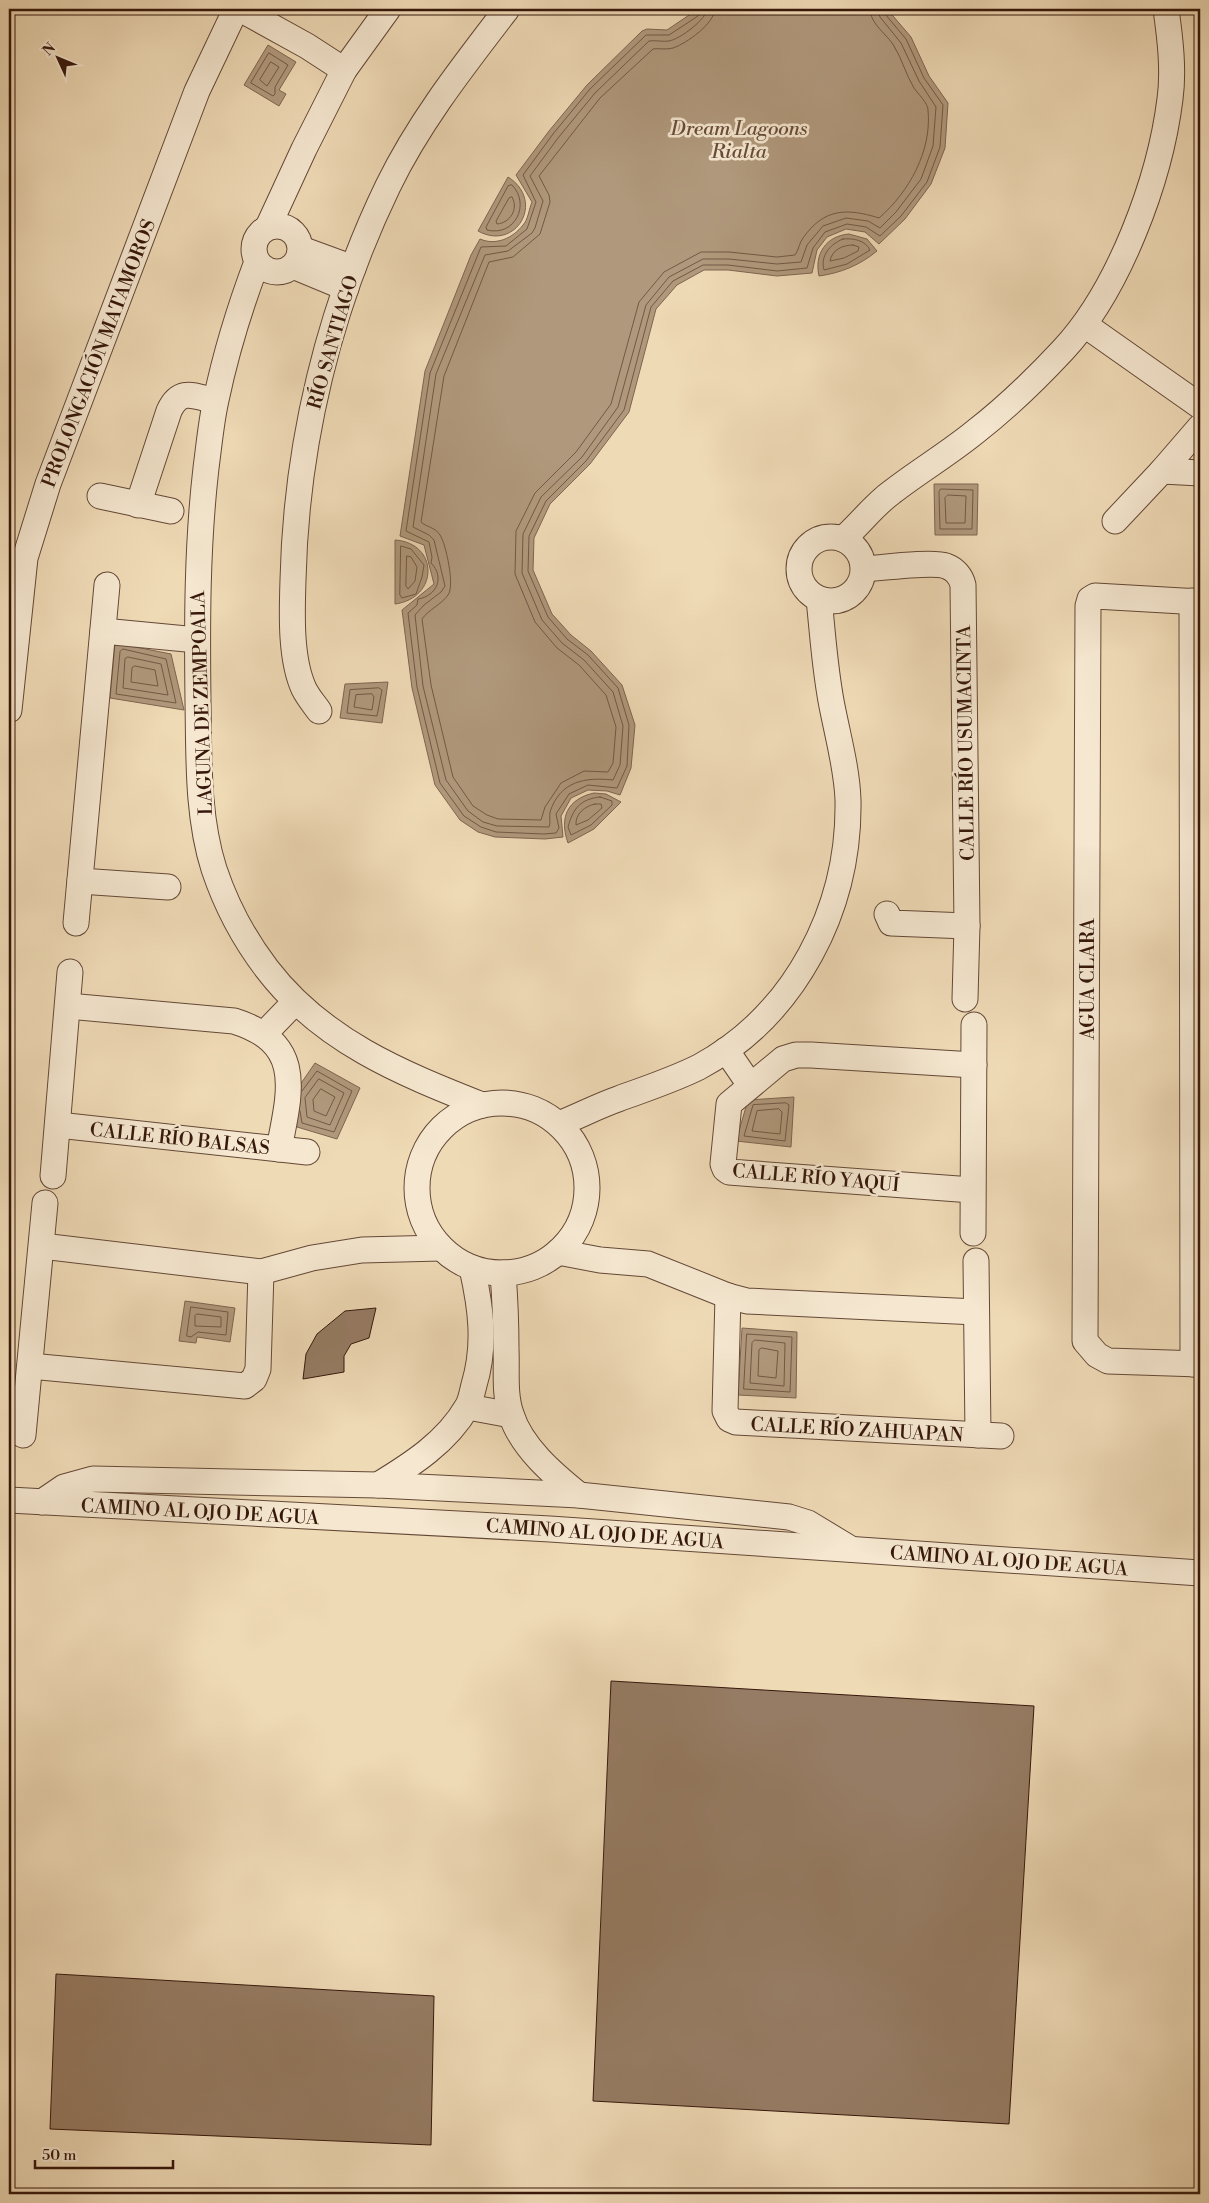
<svg xmlns="http://www.w3.org/2000/svg" width="1209" height="2203" font-family="'Libre Bodoni',serif">
	<style>
		.water { fill: #b0987c; stroke: #7f644f }
		.lines { fill: none; stroke-linecap: round; stroke-linejoin: round }
		.shore { stroke: #735844; stroke-width: 1 }
		.building { fill: #967c64; stroke: #36170b }
		.minor-casing { stroke: #644836; stroke-width: 27 }
		.minor { stroke: #f5e7d0; stroke-width: 25 }
		.labels { text-anchor: middle; stroke-width: 5; stroke-linejoin: round; paint-order: stroke }
		.street-label { font-size: 19px; fill: #36170b; stroke: #f5e7d0 }
		.water-label { font-size: 20px; font-style: italic; fill: #674b38; stroke: #f5e7d0 }
	</style>
	<rect width="100%" height="100%" fill="#efdab6"/>
	<filter id="stains"><feTurbulence type="fractalNoise" baseFrequency=".004" numOctaves="4"/><feColorMatrix values="0 0 0 0 .2 0 0 0 0 .09 0 0 0 0 .02 0 0 0 .5 -.17"/></filter>
	<radialGradient id="worn" r=".72"><stop offset=".6" stop-color="#630" stop-opacity="0"/><stop offset="1" stop-color="#630" stop-opacity=".3"/></radialGradient>
	<g class="water">
		<path d="M 698,9 L 887,9 L 911,37 L 929,76 L 948,103 L 945,148 L 931,184 L 905,219 L 879,244 L 865,232 L 846,229 L 827,237 L 817,250 L 812,273 L 777,276 L 728,270 L 704,270 L 677,285 L 656,309 L 629,412 L 590,464 L 550,504 L 534,538 L 533,570 L 552,614 L 571,635 L 591,651 L 622,685 L 635,725 L 631,768 L 620,795 L 607,791 L 588,790 L 571,798 L 561,816 L 563,837 L 545,839 L 495,837 L 478,832 L 460,820 L 435,785 L 412,688 L 402,610 L 434,584 L 424,545 L 400,536 L 425,371 L 471,255 L 480,239 C 496,246 513,238 523,225 C 528,220 529,209 532,202 L 516,175 L 549,131 L 587,85 L 642,31 L 647,29 L 667,30 Z"/>
		<path d="M 268,45 L 296,62 L 279,90 L 286,94 L 279,106 L 244,85 Z"/>
		<path d="M 508,177 C 546,201 516,252 478,231 Z"/>
		<path d="M 849,234 L 867,239 L 877,251 C 860,265 841,273 819,276 C 814,254 826,236 849,234 Z"/>
		<path d="M 934,484 L 978,484 L 977,535 L 935,535 Z"/>
		<path d="M 395,540 C 439,543 439,598 395,604 Z"/>
		<path d="M 115,643 L 171,654 L 184,710 L 110,698 Z"/>
		<path d="M 388,682 L 382,723 L 340,718 L 345,684 Z"/>
		<path d="M 594,793 L 606,794 L 621,802 L 594,829 L 568,843 C 559,818 567,799 594,793 Z"/>
		<path d="M 315,1063 L 360,1088 L 337,1139 L 297,1127 L 293,1095 Z"/>
		<path d="M 794,1097 L 791,1147 L 736,1141 L 748,1100 Z"/>
		<path d="M 185,1301 L 235,1308 L 230,1342 L 197,1337 L 196,1343 L 179,1341 Z"/>
		<path d="M 742,1328 L 797,1332 L 796,1398 L 738,1395 Z"/>
	</g>
	<g class="lines">
		<g class="shore">
			<path d="M 701,9 L 698,16 L 669,35 L 646,35 L 590,89 L 553,134 L 523,175 L 536,202 L 527,229 L 506,246 L 481,247 L 430,373 L 406,531 L 429,542 L 432,557 L 431,563 C 445,577 437,596 418,599 L 417,605 L 408,613 L 417,687 L 440,783 L 464,816 L 481,827 L 496,832 L 544,834 L 556,833 L 559,828 L 556,814 L 569,794 L 588,785 L 617,788 L 627,766 L 629,725 L 618,688 L 588,655 L 567,639 L 548,617 L 528,571 L 529,536 L 546,501 L 586,461 L 624,410 L 651,307 L 673,281 L 703,265 L 728,265 L 777,271 L 807,268 L 813,248 L 825,232 L 847,224 L 866,227 L 880,236 L 901,216 L 927,182 L 940,147 L 943,105 L 924,78 L 906,39 L 885,14 L 884,9"/>
			<path d="M 707,9 C 707,19 680,39 669,41 C 663,42 656,40 649,41 L 595,93 L 558,138 L 530,176 L 543,201 L 535,228 L 532,233 L 508,251 L 485,255 L 436,374 L 413,527 L 429,535 L 434,540 L 445,586 L 441,592 L 424,605 L 415,615 L 423,686 L 446,780 L 468,811 L 483,822 L 497,826 L 549,827 C 551,823 549,817 550,812 C 560,781 585,777 613,780 L 620,765 L 623,726 L 613,692 L 584,660 L 562,643 L 542,620 L 522,573 L 523,534 L 541,497 L 582,457 L 618,407 L 646,305 L 669,277 L 703,259 L 729,259 L 777,264 L 801,262 L 807,245 L 823,226 L 846,218 L 868,221 L 880,228 L 896,212 L 921,179 L 933,146 L 936,107 L 919,81 L 901,43 L 880,17 L 877,9"/>
			<path d="M 715,9 C 714,24 687,43 673,48 C 666,50 659,48 653,49 L 600,98 L 539,176 L 549,195 L 550,202 L 540,234 L 513,257 L 489,262 L 444,376 L 421,522 C 426,527 435,527 440,535 C 446,544 455,586 448,595 C 441,605 429,609 422,619 L 431,685 L 453,777 L 473,806 L 487,815 L 498,819 L 541,820 L 545,807 L 561,783 L 584,771 L 608,772 L 613,763 L 616,727 L 606,695 L 579,665 L 557,648 L 535,622 L 515,574 L 516,531 L 535,493 L 576,452 L 611,404 L 639,302 L 664,272 L 701,252 L 729,252 L 777,257 L 795,255 C 799,250 799,243 803,238 C 824,208 847,208 879,218 C 909,192 932,151 928,110 C 928,103 918,94 914,88 C 906,75 902,59 894,46 C 887,34 870,24 870,9"/>
			<path d="M 269,53 L 288,65 L 275,87 L 275,94 L 273,96 L 251,83 Z"/>
			<path d="M 271,62 L 279,67 L 267,86 L 260,80 Z"/>
			<path d="M 512,185 C 531,204 515,237 487,230 L 486,227 L 508,186 Z"/>
			<path d="M 512,197 C 519,209 510,223 497,224 L 496,221 L 509,198 Z"/>
			<path d="M 843,239 C 853,238 865,240 870,250 L 847,264 L 824,270 C 820,256 830,244 843,239 Z"/>
			<path d="M 853,245 L 859,247 L 858,251 L 844,258 L 830,261 C 832,250 842,245 853,245 Z"/>
			<path d="M 941,489 L 973,490 L 972,529 L 940,529 L 939,492 Z"/>
			<path d="M 948,495 L 966,496 L 965,523 L 946,523 L 945,498 Z"/>
			<path d="M 401,546 L 411,549 L 424,565 L 422,577 L 416,594 L 402,598 L 400,595 Z"/>
			<path d="M 407,556 L 411,557 L 417,567 L 415,581 L 408,589 L 406,586 Z"/>
			<path d="M 123,649 L 166,659 L 176,703 L 116,694 L 120,652 Z"/>
			<path d="M 128,657 L 161,664 L 168,695 L 123,688 L 125,659 Z"/>
			<path d="M 135,666 L 155,670 L 158,686 L 131,682 L 132,668 Z"/>
			<path d="M 379,688 L 382,690 L 377,716 L 347,713 L 350,690 Z"/>
			<path d="M 372,694 L 374,697 L 372,710 L 354,707 L 356,695 Z"/>
			<path d="M 600,797 L 612,801 L 612,805 L 591,825 L 571,835 L 568,827 C 573,809 580,799 600,797 Z"/>
			<path d="M 595,804 L 601,804 L 602,808 L 588,820 L 576,825 C 575,814 585,806 595,804 Z"/>
			<path d="M 319,1079 L 344,1093 L 330,1125 L 307,1117 L 305,1098 Z"/>
			<path d="M 321,1089 L 335,1097 L 326,1116 L 314,1111 L 313,1100 Z"/>
			<path d="M 786,1103 L 789,1105 L 785,1141 L 744,1136 L 753,1105 Z"/>
			<path d="M 779,1109 L 782,1112 L 780,1134 L 752,1131 L 757,1111 Z"/>
			<path d="M 300,1111 L 302,1123 L 334,1132 L 352,1091 L 317,1071 L 302,1091"/>
			<path d="M 191,1307 L 228,1312 L 226,1335 L 198,1332 L 191,1337 L 187,1336 Z"/>
			<path d="M 197,1314 L 221,1317 L 221,1327 L 195,1326 L 195,1316 Z"/>
			<path d="M 747,1334 L 792,1337 L 790,1392 L 744,1389 Z"/>
			<path d="M 755,1340 L 785,1343 L 784,1386 L 750,1383 L 752,1343 Z"/>
			<path d="M 762,1348 L 778,1351 L 776,1378 L 758,1376 L 759,1350 Z"/>
		</g>
	</g>
	<g class="building">
		<path d="M 376,1308 L 369,1338 L 351,1344 L 344,1356 L 344,1372 L 303,1379 L 306,1354 L 317,1334 L 345,1311 Z"/>
		<path d="M 611,1681 L 1034,1706 L 1009,2124 L 593,2101 Z"/>
		<path d="M 56,1974 L 434,1996 L 431,2145 L 50,2129 Z"/>
	</g>
	<g class="lines">
		<g class="minor-casing">
			<g id="minor">
				<path d="M 240,9 L 307,46 L 344,70"/>
				<circle cx="277" cy="249" r="23"/>
				<path d="M 268,227 L 304,149 L 344,70 L 388,9"/>
				<path d="M 301,249 L 353,268"/>
				<path d="M 257,262 C 240,307 226,352 216,400 C 211,422 209,446 206,468 C 197,546 197,623 198,701 C 199,756 197,816 214,869 C 226,905 244,939 267,969 C 322,1041 401,1073 482,1105"/>
				<path d="M 293,266 L 346,288"/>
				<path d="M 1085,325 L 1200,406"/>
				<path d="M 1162,471 L 1200,473"/>
				<path d="M 100,496 L 171,511"/>
				<path d="M 138,505 L 169,411 C 180,387 194,396 215,401"/>
				<path d="M 1115,521 L 1162,471 L 1200,427"/>
				<circle cx="831" cy="569" r="32"/>
				<path d="M 843,539 C 860,524 874,505 892,492 C 919,471 948,454 975,432 C 1006,408 1036,379 1063,350 C 1119,290 1160,180 1170,99 C 1174,70 1170,38 1166,9"/>
				<path d="M 864,569 C 880,568 933,561 946,566 C 955,569 961,577 963,585 L 967,926 L 965,999"/>
				<path d="M 1192,601 L 1193,1364"/>
				<path d="M 1200,602 L 1095,596 L 1090,599 L 1088,606 L 1085,1341 L 1097,1355 L 1108,1361 L 1200,1364"/>
				<path d="M 103,631 L 197,640"/>
				<path d="M 9,710 L 25,558 L 48,484 L 197,91 L 236,9"/>
				<path d="M 319,711 C 314,704 308,697 304,689 C 290,659 292,612 293,580 C 296,444 329,308 388,186 C 419,122 464,65 507,9"/>
				<path d="M 80,881 L 168,887"/>
				<path d="M 887,914 L 891,923 L 967,926"/>
				<path d="M 76,923 L 107,585"/>
				<path d="M 68,1006 L 234,1021 C 305,1043 290,1091 279,1149"/>
				<path d="M 264,1034 L 295,1002"/>
				<path d="M 726,1050 L 750,1085"/>
				<circle cx="502" cy="1188" r="85"/>
				<path d="M 559,1124 C 579,1116 598,1106 618,1099 C 645,1089 673,1080 699,1067 C 795,1015 850,909 848,800 C 847,770 839,741 833,711 C 825,674 823,636 819,599"/>
				<path d="M 58,1125 L 307,1152"/>
				<path d="M 53,1176 L 70,972"/>
				<path d="M 972,1190 L 729,1172 L 725,1169 L 723,1164 L 729,1104 L 783,1059 L 796,1055 L 811,1055 L 974,1065"/>
				<path d="M 973,1233 L 974,1025"/>
				<path d="M 42,1246 L 261,1272 L 312,1258 L 362,1250 L 441,1248"/>
				<path d="M 558,1252 L 600,1260 L 648,1264 L 728,1296 L 747,1301 L 976,1312"/>
				<path d="M 976,1261 L 978,1435"/>
				<path d="M 503,1273 C 505,1299 506,1324 506,1349 C 507,1371 504,1394 511,1414 C 521,1447 553,1474 579,1495"/>
				<path d="M 728,1296 L 725,1411 L 729,1419 L 736,1422 L 1001,1436"/>
				<path d="M 30,1366 L 245,1386 L 254,1379 L 258,1369 L 261,1272"/>
				<path d="M 468,1407 L 511,1415"/>
				<path d="M 23,1435 L 45,1203"/>
				<path d="M 378,1485 C 411,1465 447,1442 467,1407 C 471,1401 472,1392 474,1385 C 486,1345 481,1308 472,1268"/>
				<path d="M 9,1500 L 550,1529 L 1200,1573"/>
				<path d="M 42,1502 L 64,1487 L 93,1479 L 378,1485 L 579,1495 L 789,1517 L 808,1523 L 851,1549"/>
			</g>
		</g>
		<use href="#minor" class="minor"/>
	</g>
	<g class="labels">
		<g class="street-label">
			<text transform="translate(332 342) rotate(-74)" y="7">RÍO SANTIAGO</text>
			<text transform="translate(98 353) rotate(-69)" y="7">PROLONGACIÓN MATAMOROS</text>
			<text transform="translate(201 703) rotate(-92)" y="7">LAGUNA DE ZEMPOALA</text>
			<text transform="translate(965 743) rotate(-91)" y="7">CALLE RÍO USUMACINTA</text>
			<text transform="translate(1087 979) rotate(-90)" y="7">AGUA CLARA</text>
			<text transform="translate(180 1138) rotate(6)" y="7">CALLE RÍO BALSAS</text>
			<text transform="translate(816 1177) rotate(5)" y="7">CALLE RÍO YAQUÍ</text>
			<text transform="translate(857 1429) rotate(3)" y="7">CALLE RÍO ZAHUAPAN</text>
			<text transform="translate(200 1511) rotate(3)" y="7">CAMINO AL OJO DE AGUA</text>
			<text transform="translate(605 1533) rotate(4)" y="7">CAMINO AL OJO DE AGUA</text>
			<text transform="translate(1009 1560) rotate(4)" y="7">CAMINO AL OJO DE AGUA</text>
		</g>
		<g class="water-label">
			<text x="739" y="135">Dream Lagoons<tspan x="739" dy="23">Rialta</tspan></text>
		</g>
	</g>
	<rect width="1209" height="2203" fill="none" stroke="#efdab6" stroke-width="30"/>
	<rect x="10" y="10" width="1189" height="2183" fill="none" stroke="#36170b" stroke-width="2.5"/>
	<rect x="15" y="15" width="1179" height="2173" fill="none" stroke="#36170b"/>
	<g transform="translate(58 58) rotate(314)" stroke="#f5e7d0" stroke-width="4" paint-order="stroke">
	<path d="M0-4L9 19L0 12L-9 19Z" fill="#36170b"/>
	<text y="-8" font-size="14" font-weight="bold" text-anchor="middle" fill="#36170b">N</text>
	</g>
	<path d="M35 2160v8h138v-8" fill="none" stroke="#36170b" stroke-width="2.5"/>
	<text x="42" y="2160" font-size="15" fill="#36170b" stroke="#f5e7d0" stroke-width="4" paint-order="stroke">50 m</text>
	<rect width="100%" height="100%" filter="url(#stains)"/>
	<rect width="100%" height="100%" fill="url(#worn)"/>
</svg>
